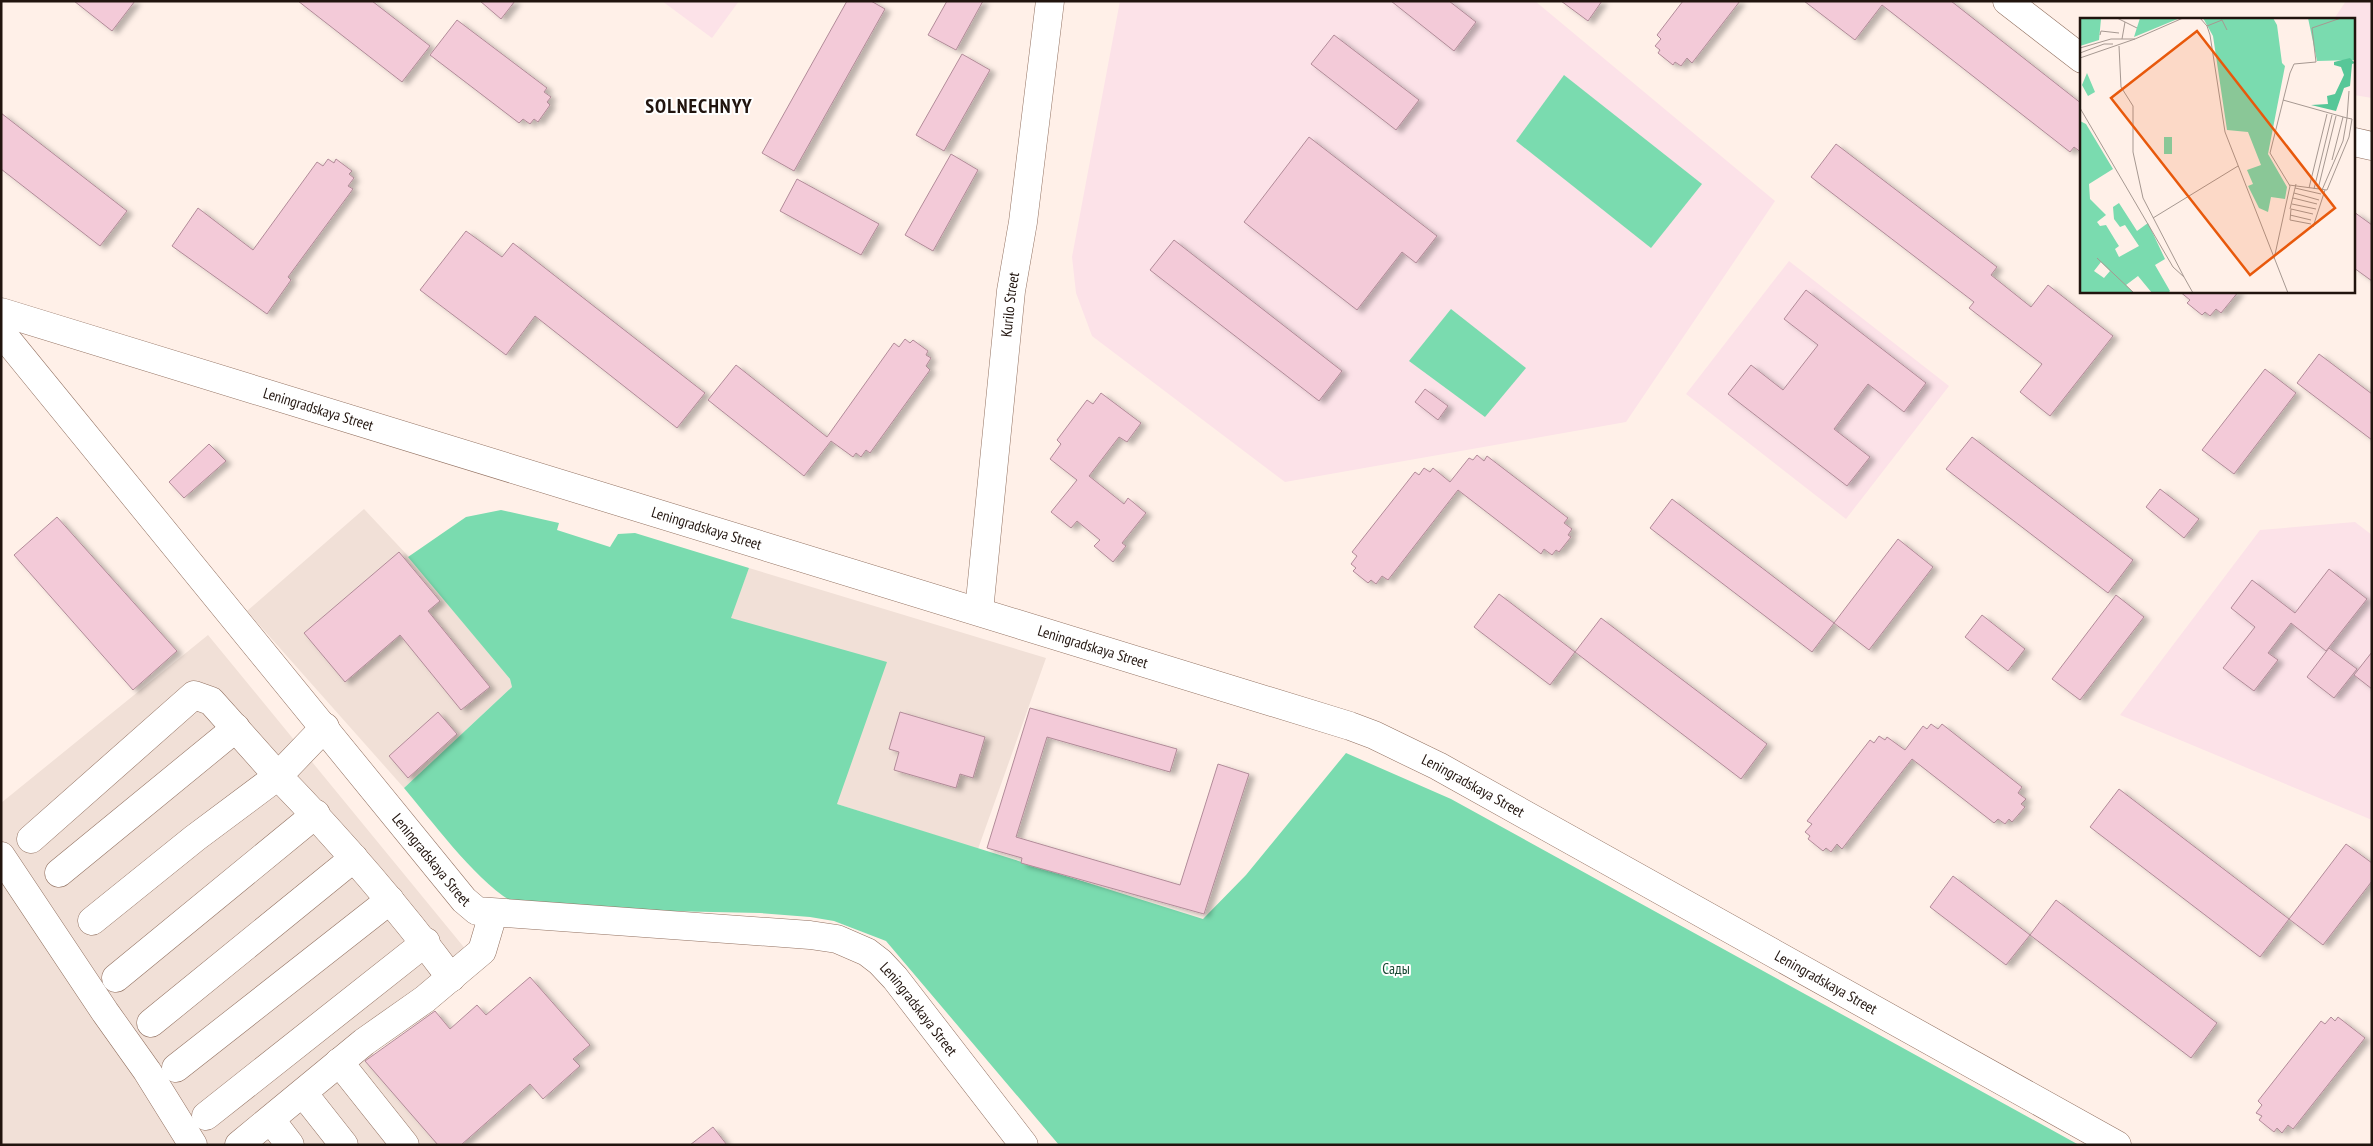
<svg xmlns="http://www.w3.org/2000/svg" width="2373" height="1146" font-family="'PT Sans Narrow',sans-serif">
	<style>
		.built { fill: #f1e0d7 }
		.education { fill: #fce2e8 }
		.green { fill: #7adbaf }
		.building { fill: #f3cad8; stroke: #b18b98; filter: url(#shadow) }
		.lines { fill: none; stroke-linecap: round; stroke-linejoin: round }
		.minor-casing { stroke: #927161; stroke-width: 29 }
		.minor { stroke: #fff; stroke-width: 28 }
		.labels { text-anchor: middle; stroke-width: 4; stroke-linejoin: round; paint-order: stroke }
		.street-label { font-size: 15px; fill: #21140e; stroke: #fff }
		.park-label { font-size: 15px; fill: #1a4935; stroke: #fff }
		.district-label { font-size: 20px; font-weight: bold; letter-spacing: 1px; fill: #21140e; stroke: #fff }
		.inset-road { fill: none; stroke: #a69891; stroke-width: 1 }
		.view { fill: #e8590c; fill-opacity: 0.15; stroke: #e8590c; stroke-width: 2.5 }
		.inset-edge { fill: none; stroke: #21140e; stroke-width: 2.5 }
	</style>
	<defs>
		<filter id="shadow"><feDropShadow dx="5.5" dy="3" stdDeviation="2.5" flood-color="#0004"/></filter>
	</defs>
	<rect width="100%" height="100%" fill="#fff0e8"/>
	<g class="built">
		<path d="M 364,509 L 409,557 L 510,679 L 512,687 L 404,788 L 247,611 Z"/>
		<path d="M 749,568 L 1046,658 L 978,849 L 837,804 L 730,618 Z"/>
		<path d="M 208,635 L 467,951 L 355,1031 L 448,1145 L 1,1145 L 1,803 Z"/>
	</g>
	<g class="education">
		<path d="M 662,1 L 739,1 L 712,38 Z"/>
		<path d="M 1120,1 L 1535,1 L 1775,201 L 1626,422 L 1285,482 L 1092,336 L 1076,293 L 1072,257 Z"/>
		<path d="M 2346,1 L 2372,1 L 2372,98 L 2354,95 L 2354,19 L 2334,19 Z"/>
		<path d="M 1789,261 L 1949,386 L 1846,519 L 1686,394 Z"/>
		<path d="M 2355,522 L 2372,535 L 2372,820 L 2120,715 L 2260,530 Z"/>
	</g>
	<g class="green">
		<path d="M 1564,75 L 1702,184 L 1651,248 L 1516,141 Z"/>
		<path d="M 1451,309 L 1526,368 L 1485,417 L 1409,361 Z"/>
		<path d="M 501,510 L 559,523 L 557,530 L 610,547 L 618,534 L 635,533 L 749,568 L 731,618 L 887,662 L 837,804 L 1203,919 L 1246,875 L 1346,753 L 1451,799 L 2079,1145 L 1059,1145 L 886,941 L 834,921 L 810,917 L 760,913 L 525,908 C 485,894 433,822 404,788 L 512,687 L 510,679 L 408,557 L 466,517 Z"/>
	</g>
	<g class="building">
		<path d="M 74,1 L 135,1 L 112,31 Z"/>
		<path d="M 298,1 L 372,1 L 430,46 L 402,82 Z"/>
		<path d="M 480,1 L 515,1 L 501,19 Z"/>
		<path d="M 847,1 L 871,1 L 885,9 L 794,171 L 762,153 Z"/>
		<path d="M 947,1 L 983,1 L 956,50 L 928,35 Z"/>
		<path d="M 1391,1 L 1449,1 L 1476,22 L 1454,51 Z"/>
		<path d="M 1561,1 L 1602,1 L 1588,21 Z"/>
		<path d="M 1683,1 L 1740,1 L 1692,63 L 1687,58 L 1681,66 L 1675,62 L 1673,65 L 1658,53 L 1660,50 L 1655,46 L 1661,39 L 1657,35 Z"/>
		<path d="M 1804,1 L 1951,1 L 2082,104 L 2082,153 L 2074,147 L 2070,152 L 1882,5 L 1855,40 Z"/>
		<path d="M 457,20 L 547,88 L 544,92 L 551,97 L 547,102 L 550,105 L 538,122 L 534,119 L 530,124 L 523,119 L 519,123 L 430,55 Z"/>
		<path d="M 1334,35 L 1419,100 L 1396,130 L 1311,64 Z"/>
		<path d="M 962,54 L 990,70 L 944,151 L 916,135 Z"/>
		<path d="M 1,113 L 127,211 L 100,246 L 1,169 Z"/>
		<path d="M 1309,137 L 1437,236 L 1416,263 L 1402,252 L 1357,310 L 1244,222 Z"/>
		<path d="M 1836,144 L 1997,267 L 1991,275 L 2031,307 L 2048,285 L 2113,336 L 2050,416 L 2020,392 L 2042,364 L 1969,308 L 1974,302 L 1811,177 Z"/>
		<path d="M 951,154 L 978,170 L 933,251 L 905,235 Z"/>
		<path d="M 328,159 L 334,163 L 336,159 L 352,171 L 349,174 L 354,178 L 348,186 L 353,189 L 288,277 L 291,280 L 267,314 L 172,246 L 198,208 L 253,250 L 317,162 L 323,166 Z"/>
		<path d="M 797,179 L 879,224 L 861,255 L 780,211 Z"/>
		<path d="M 2354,212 L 2372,225 L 2372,281 L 2354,268 Z"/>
		<path d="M 466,231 L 502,257 L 513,243 L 705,393 L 677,428 L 535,316 L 506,355 L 420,290 Z"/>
		<path d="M 1174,240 L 1342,371 L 1319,401 L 1150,270 Z"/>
		<path d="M 1806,290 L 1926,383 L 1904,412 L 1868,384 L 1834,429 L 1870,457 L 1847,486 L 1728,394 L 1751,365 L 1783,390 L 1818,345 L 1784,319 Z"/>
		<path d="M 2179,291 L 2239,291 L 2221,313 L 2216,309 L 2210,316 L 2205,312 L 2202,315 L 2187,303 L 2190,300 Z"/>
		<path d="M 905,339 L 910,343 L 913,340 L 928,351 L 926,355 L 931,358 L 926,366 L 930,370 L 870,453 L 866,450 L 861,457 L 856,453 L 853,457 L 831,441 L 804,476 L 708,400 L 736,365 L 827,437 L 894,343 L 899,347 Z"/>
		<path d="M 2319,354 L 2372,394 L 2372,440 L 2297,383 Z"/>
		<path d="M 2265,369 L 2296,393 L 2234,474 L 2202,450 Z"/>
		<path d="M 1425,389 L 1448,406 L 1438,420 L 1415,402 Z"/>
		<path d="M 1101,393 L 1141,423 L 1127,442 L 1119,437 L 1089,476 L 1124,504 L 1128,498 L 1146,513 L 1122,543 L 1126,546 L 1113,562 L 1094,546 L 1100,540 L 1077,521 L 1071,528 L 1051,512 L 1077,480 L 1050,459 L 1061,444 L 1057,440 L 1087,400 L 1093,404 Z"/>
		<path d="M 1972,437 L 2133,560 L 2108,593 L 1946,469 Z"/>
		<path d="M 209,444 L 226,461 L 184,498 L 169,482 Z"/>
		<path d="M 1477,455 L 1484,461 L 1487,456 L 1568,518 L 1564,523 L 1572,529 L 1568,535 L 1571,537 L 1559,552 L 1556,550 L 1552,555 L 1544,549 L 1541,554 L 1458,490 L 1388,580 L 1382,576 L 1376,584 L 1371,580 L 1368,583 L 1353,571 L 1356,568 L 1351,564 L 1357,556 L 1352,552 L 1415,472 L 1419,475 L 1424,468 L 1430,472 L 1433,468 L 1450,482 L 1469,458 L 1473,460 Z"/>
		<path d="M 2160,489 L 2199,519 L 2184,538 L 2146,507 Z"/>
		<path d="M 1672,499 L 1834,623 L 1812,652 L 1650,528 Z"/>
		<path d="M 57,517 L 177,651 L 133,690 L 14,555 Z"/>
		<path d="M 1898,539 L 1933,567 L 1869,650 L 1834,623 Z"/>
		<path d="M 399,552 L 440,601 L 428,611 L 490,687 L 461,710 L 400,635 L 345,682 L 304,633 Z"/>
		<path d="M 2329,569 L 2367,599 L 2326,651 L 2291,623 L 2268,653 L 2278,660 L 2254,691 L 2223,668 L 2255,627 L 2231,608 L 2252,580 L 2295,613 Z"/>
		<path d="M 1499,594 L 1575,652 L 1550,685 L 1474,627 Z"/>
		<path d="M 2116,595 L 2144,617 L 2080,700 L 2052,679 Z"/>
		<path d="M 1982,615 L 2025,649 L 2008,671 L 1965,637 Z"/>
		<path d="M 1601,618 L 1767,744 L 1741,779 L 1575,652 Z"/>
		<path d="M 2329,648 L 2357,669 L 2334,698 L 2307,677 Z"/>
		<path d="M 2372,652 L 2372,689 L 2354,675 Z"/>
		<path d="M 1030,708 L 1177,749 L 1170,772 L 1047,737 L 1016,837 L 1180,885 L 1218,764 L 1249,774 L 1204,914 L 1021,863 L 1022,858 L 987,848 Z"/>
		<path d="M 438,712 L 457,734 L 408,778 L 389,756 Z"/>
		<path d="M 900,712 L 985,737 L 973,778 L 960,774 L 956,788 L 894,770 L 899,752 L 889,749 Z"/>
		<path d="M 1931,724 L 1938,729 L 1942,724 L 2022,787 L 2018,793 L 2026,799 L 2021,804 L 2025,807 L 2012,822 L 2009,819 L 2005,824 L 1998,819 L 1994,823 L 1912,759 L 1842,849 L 1837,844 L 1831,852 L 1826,848 L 1823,851 L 1808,839 L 1810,836 L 1805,832 L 1812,824 L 1807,821 L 1870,740 L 1874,743 L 1879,736 L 1885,740 L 1887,737 L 1905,750 L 1923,726 L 1927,729 Z"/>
		<path d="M 2119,789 L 2289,919 L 2260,957 L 2090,827 Z"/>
		<path d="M 2346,844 L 2372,863 L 2372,881 L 2323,945 L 2289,919 Z"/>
		<path d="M 1953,876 L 2030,935 L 2006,965 L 1930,907 Z"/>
		<path d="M 2056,900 L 2217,1023 L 2191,1058 L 2030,935 Z"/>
		<path d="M 530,977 L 590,1045 L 573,1059 L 580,1066 L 543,1099 L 530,1084 L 461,1145 L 438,1145 L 365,1061 L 435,1011 L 450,1029 L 477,1005 L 486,1015 Z"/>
		<path d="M 2331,1017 L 2335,1021 L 2338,1017 L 2365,1038 L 2293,1129 L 2288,1125 L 2282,1133 L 2277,1128 L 2274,1132 L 2259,1120 L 2262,1116 L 2256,1113 L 2262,1105 L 2258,1101 L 2321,1021 L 2325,1024 Z"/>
		<path d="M 713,1127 L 727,1145 L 690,1145 Z"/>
	</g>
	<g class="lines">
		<g class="minor-casing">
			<g id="minor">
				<path d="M 2007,1 L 2082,59"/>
				<path d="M 2354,142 L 2372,146"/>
				<path id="s1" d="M 1,312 L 1350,726 L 1374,735 L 1438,766 L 2117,1145"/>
				<path id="s2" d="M 1,332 L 464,900 L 477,911 L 810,935 L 837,939 L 867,952 L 880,962 L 895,978 L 1024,1145"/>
				<path id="s3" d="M 979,611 L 1011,291 L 1023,222 L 1050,1"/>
				<path d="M 325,727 L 278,776 C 340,840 398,907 451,978"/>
				<path d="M 31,839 L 194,695 L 211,701 L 278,776 L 195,838 L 92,921"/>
				<path d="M 1,856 L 105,1012 L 147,1071 L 193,1145"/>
				<path d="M 59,873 L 236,728"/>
				<path d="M 116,978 L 316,814"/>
				<path d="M 151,1023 L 354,858"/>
				<path d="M 339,1062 L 405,1145"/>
				<path d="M 176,1068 L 390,900"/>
				<path d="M 303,1093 L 344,1145"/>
				<path d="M 206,1116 L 426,942"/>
				<path d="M 271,1120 L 290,1145"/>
				<path d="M 239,1145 L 364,1042 L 425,999 L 482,951 L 493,914"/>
			</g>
		</g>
		<use href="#minor" class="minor"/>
	</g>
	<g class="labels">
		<g class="street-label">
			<text dy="5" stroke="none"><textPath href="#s3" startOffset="308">Kurilo Street</textPath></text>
			<text dy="5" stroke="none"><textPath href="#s1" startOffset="332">Leningradskaya Street</textPath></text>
			<text dy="5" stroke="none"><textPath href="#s1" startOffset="738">Leningradskaya Street</textPath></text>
			<text dy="5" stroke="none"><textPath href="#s1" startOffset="1142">Leningradskaya Street</textPath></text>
			<text dy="5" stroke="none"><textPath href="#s1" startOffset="1548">Leningradskaya Street</textPath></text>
			<text dy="5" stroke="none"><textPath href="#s2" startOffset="681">Leningradskaya Street</textPath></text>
			<text dy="5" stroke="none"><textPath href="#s1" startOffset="1952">Leningradskaya Street</textPath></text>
			<text dy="5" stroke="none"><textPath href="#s2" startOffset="1221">Leningradskaya Street</textPath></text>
		</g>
		<g class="park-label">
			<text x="1396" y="974">Сады</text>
		</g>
		<g class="district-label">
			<text x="699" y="113">SOLNECHNYY</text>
		</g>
	</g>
	<g transform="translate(2080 18)">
		<rect width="275" height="275" fill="#fff0e8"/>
		<path d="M 0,0 L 30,0 L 21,1 L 19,22 L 0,28 ZM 60,0 L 100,0 L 54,19 ZM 123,0 L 193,0 L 197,7 L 202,45 L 205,48 L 188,136 L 207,169 L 205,181 L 191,179 L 188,194 L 179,190 L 168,168 L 173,166 L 167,152 L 181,147 L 168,114 L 147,112 L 133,18 ZM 228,0 L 275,0 L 274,42 L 237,43 ZM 7,55 L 15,74 L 8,78 L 2,67 ZM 0,103 L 6,106 L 33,151 L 9,166 L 10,181 L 26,197 L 17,204 L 20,208 L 26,207 L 37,225 L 39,228 L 35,231 L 39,239 L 59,228 L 45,207 L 40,209 L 34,201 L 33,189 L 39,185 L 57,213 L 68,205 L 85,241 L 75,247 L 90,273 L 88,275 L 72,275 L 58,258 L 46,267 L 54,275 L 0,275 ZM 21,244 L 30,253 L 24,260 L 14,253 ZM 84,119 L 92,119 L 92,136 L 84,136 Z" fill="#7adbaf" fill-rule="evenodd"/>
		<path d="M 270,40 L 275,45 L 272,46 L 270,68 L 264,70 L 256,93 L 231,87 L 248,86 L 247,78 L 255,76 L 264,57 L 261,49 L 254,47 L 254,44 Z" fill="#57c798"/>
		<path class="inset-road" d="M 37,0 L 57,10M 120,0 L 127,8 L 130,17 L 145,114 L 208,275M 127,8 L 142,2 L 147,12M 20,17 L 21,13 L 39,15M 42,21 L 45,4M 39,28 L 41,69 L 53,88 L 53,134 L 63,180 L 104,259M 0,30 L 31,21 L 55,21 L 103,0M 0,35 L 24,26 L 33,26M 0,40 L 55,21M 203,82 L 267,100 L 263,123 L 242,172M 0,90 L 93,249 L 104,259 L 113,275M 252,142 L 263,99M 209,167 L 247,172 L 269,119 L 272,101 L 267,100 L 269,73M 215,170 L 241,176M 229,170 L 247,96M 234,171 L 252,97M 238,171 L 256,98M 214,175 L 239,182M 213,180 L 237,186M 212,186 L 236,191M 210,191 L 216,166M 210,197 L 231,202M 73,200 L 158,148M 231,206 L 210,202 L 211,191 L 233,196M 233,209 L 245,172M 17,240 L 54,275M 194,241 L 210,168 L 190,135 L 210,55 L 214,46 L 236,44 L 232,10 L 261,0"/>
		<path class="view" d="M 117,13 L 255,190 L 170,257 L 31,80 Z"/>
		<rect width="275" height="275" class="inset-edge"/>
	</g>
	<rect width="2373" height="1146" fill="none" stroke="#21140e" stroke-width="5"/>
</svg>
